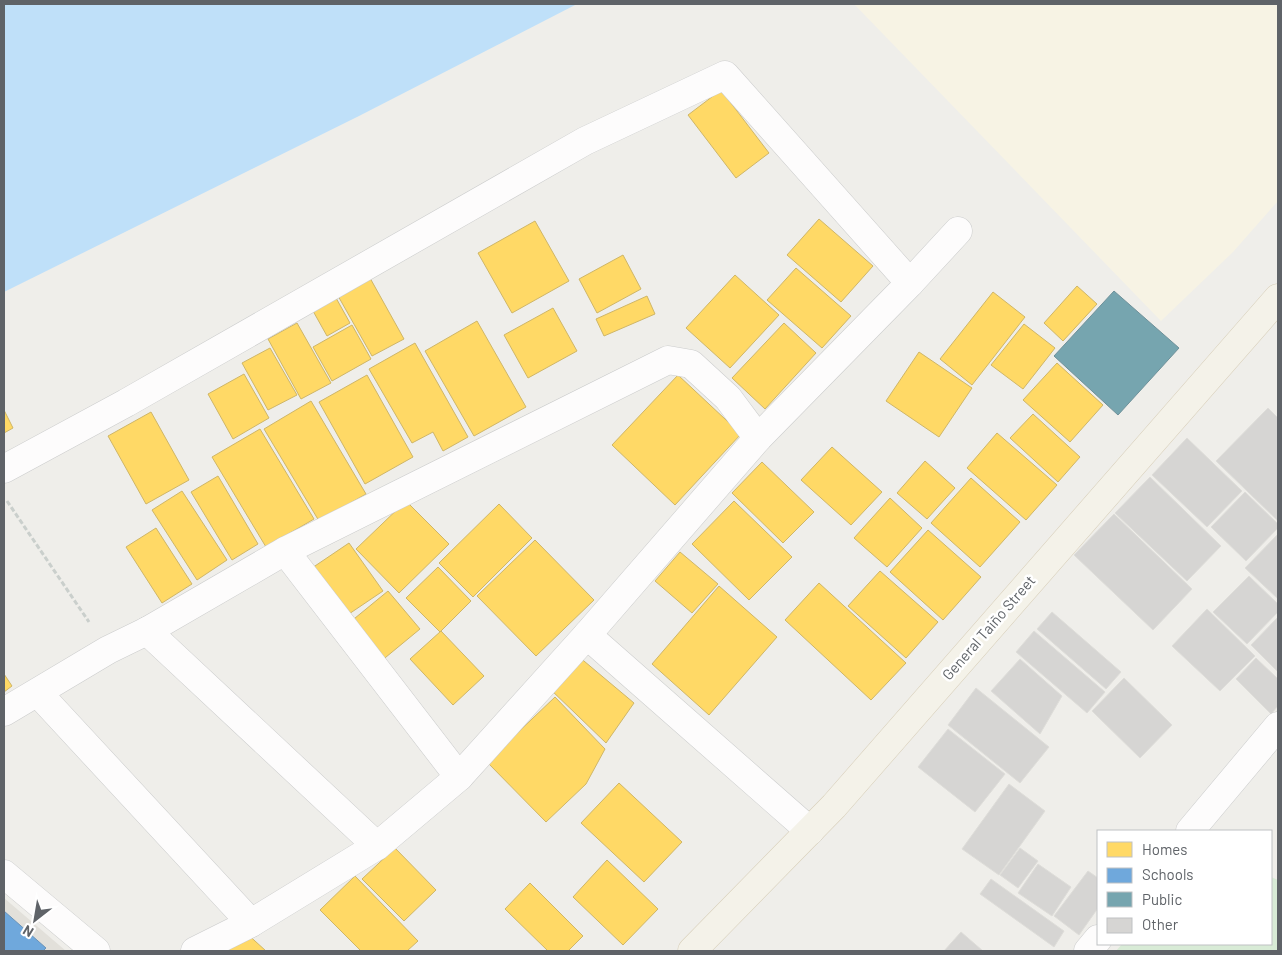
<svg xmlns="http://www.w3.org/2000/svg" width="1282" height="955" font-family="Barlow,sans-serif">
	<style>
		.commercial { fill: #f7f3e4 }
		.education { fill: #e2e0da }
		.green { fill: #d8ebd6 }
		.water { fill: #bfe0f9 }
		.homes { fill: #ffd966; stroke: #cfb667 }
		.schools { fill: #6fa8dc; stroke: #6a93b9 }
		.public { fill: #76a5af; stroke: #6f919a }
		.building { fill: #d6d5d3; stroke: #deddd9 }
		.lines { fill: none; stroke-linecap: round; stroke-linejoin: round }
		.street-casing { stroke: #cbcccc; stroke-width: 29 }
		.primary-casing { stroke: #d7ceb8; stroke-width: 29 }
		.path { stroke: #cacfcc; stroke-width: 3; stroke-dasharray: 5 2.5; stroke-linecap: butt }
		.street { stroke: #fdfcfc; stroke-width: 28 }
		.primary { stroke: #f4f2e9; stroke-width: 28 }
		.labels { text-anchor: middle; stroke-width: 5; stroke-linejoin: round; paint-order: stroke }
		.street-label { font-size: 15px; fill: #5f6368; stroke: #fff }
	</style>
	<rect width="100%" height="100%" fill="#efeeea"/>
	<path class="commercial" d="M 854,4 L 1278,4 L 1278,201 L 1233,252 L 1161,321 Z"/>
	<path class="education" d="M 4,898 L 66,951 L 4,951 Z"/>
	<path class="green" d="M 1271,877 L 1278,880 L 1278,951 L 1116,951 L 1122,944 L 1271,944 Z"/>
	<path class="water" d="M 4,4 L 577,4 L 359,116 L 4,292 Z"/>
	<g class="homes">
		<path d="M 721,90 L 769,153 L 736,178 L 688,115 Z"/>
		<path d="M 819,219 L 873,266 L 841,302 L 787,255 Z"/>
		<path d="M 535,221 L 569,281 L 512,313 L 478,253 Z"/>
		<path d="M 623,255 L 641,289 L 597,313 L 579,279 Z"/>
		<path d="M 796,268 L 851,316 L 822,348 L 767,300 Z"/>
		<path d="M 365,269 L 404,339 L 372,356 L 333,287 Z"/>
		<path d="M 735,275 L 779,315 L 730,368 L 686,328 Z"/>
		<path d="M 1077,286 L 1097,304 L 1063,341 L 1044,323 Z"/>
		<path d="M 331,289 L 350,323 L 327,336 L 308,302 Z"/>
		<path d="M 993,292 L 1025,317 L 972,385 L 940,359 Z"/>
		<path d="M 647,296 L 655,314 L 604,336 L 596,319 Z"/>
		<path d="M 553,308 L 577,351 L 528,378 L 504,335 Z"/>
		<path d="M 477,321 L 526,407 L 474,436 L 425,351 Z"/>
		<path d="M 297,323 L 331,383 L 301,399 L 268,339 Z"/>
		<path d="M 784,323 L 816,353 L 765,409 L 732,378 Z"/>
		<path d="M 1024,324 L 1055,348 L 1023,389 L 991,365 Z"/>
		<path d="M 352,325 L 371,359 L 332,381 L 313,347 Z"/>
		<path d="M 415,343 L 468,437 L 443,451 L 433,432 L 412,443 L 369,369 Z"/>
		<path d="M 270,348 L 297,395 L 268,410 L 242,363 Z"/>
		<path d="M 919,352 L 972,388 L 939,437 L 886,401 Z"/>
		<path d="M 1057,363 L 1103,405 L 1070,442 L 1023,400 Z"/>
		<path d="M 244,374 L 269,418 L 233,439 L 208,394 Z"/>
		<path d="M 367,375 L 413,457 L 365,484 L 319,402 Z"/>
		<path d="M 678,375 L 741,434 L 675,505 L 612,445 Z"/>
		<path d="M 311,401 L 366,494 L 319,521 L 264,429 Z"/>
		<path d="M 4,410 L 13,428 L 4,433 Z"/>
		<path d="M 151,412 L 189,480 L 146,504 L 108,436 Z"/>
		<path d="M 1033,414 L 1080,457 L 1058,482 L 1010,438 Z"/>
		<path d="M 260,429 L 314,519 L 266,547 L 212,457 Z"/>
		<path d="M 997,433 L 1057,485 L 1026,520 L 967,468 Z"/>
		<path d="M 832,447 L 882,492 L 851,525 L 801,480 Z"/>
		<path d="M 925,461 L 955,488 L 927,519 L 897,493 Z"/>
		<path d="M 762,462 L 814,512 L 783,543 L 732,493 Z"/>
		<path d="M 218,476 L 258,544 L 232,560 L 191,492 Z"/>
		<path d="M 971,478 L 1020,522 L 980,567 L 931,523 Z"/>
		<path d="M 182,491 L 227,560 L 197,580 L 152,510 Z"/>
		<path d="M 890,498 L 922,528 L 887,567 L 854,538 Z"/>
		<path d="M 406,501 L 449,544 L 399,593 L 356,549 Z"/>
		<path d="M 734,501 L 792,557 L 749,600 L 692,544 Z"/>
		<path d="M 499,504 L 532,538 L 473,597 L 439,563 Z"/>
		<path d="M 156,528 L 192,584 L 162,603 L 126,547 Z"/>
		<path d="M 928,530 L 981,577 L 943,620 L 890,572 Z"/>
		<path d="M 535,540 L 594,600 L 536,656 L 477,596 Z"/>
		<path d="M 349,543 L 383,591 L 343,618 L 309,570 Z"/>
		<path d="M 680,552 L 718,584 L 692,613 L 655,581 Z"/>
		<path d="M 438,567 L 471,601 L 440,632 L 406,598 Z"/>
		<path d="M 880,571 L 938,622 L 906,658 L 848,606 Z"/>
		<path d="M 819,583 L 906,663 L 871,700 L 785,620 Z"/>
		<path d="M 719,586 L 777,637 L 709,715 L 652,664 Z"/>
		<path d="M 388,591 L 420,629 L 380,662 L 349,623 Z"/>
		<path d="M 441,631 L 484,676 L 453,705 L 410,659 Z"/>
		<path d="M 578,656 L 634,703 L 606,743 L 548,687 Z"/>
		<path d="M 4,674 L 12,686 L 4,692 Z"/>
		<path d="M 555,697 L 605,749 L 586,784 L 546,822 L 487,762 Z"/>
		<path d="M 619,783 L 682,842 L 644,882 L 581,823 Z"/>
		<path d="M 395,848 L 436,890 L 404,921 L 362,879 Z"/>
		<path d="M 607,860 L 658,909 L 623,945 L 573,897 Z"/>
		<path d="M 355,876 L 418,941 L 407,951 L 361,951 L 320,910 Z"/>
		<path d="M 530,883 L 583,936 L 568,951 L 548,951 L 505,909 Z"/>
		<path d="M 244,931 L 266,951 L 225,951 Z"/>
	</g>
	<path class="schools" d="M 4,911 L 46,948 L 43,951 L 4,951 Z"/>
	<path class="public" d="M 1114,291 L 1179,348 L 1118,415 L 1054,356 Z"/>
	<g class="building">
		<path d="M 1268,408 L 1278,418 L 1278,521 L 1216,461 Z"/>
		<path d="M 1187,438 L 1242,491 L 1207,527 L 1152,475 Z"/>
		<path d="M 1150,477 L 1221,546 L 1187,581 L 1115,513 Z"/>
		<path d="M 1245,492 L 1278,524 L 1278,528 L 1246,561 L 1211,527 Z"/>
		<path d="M 1114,514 L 1192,589 L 1153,630 L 1074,555 Z"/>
		<path d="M 1278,534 L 1278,599 L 1245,568 Z"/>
		<path d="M 1249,576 L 1278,604 L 1278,612 L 1247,644 L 1213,612 Z"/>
		<path d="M 1207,609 L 1255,656 L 1220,691 L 1172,646 Z"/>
		<path d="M 1052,612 L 1121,672 L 1106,689 L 1037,629 Z"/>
		<path d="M 1278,617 L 1278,672 L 1251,645 Z"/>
		<path d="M 1034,631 L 1105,692 L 1087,713 L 1016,652 Z"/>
		<path d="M 1256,658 L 1278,679 L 1278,706 L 1271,714 L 1236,679 Z"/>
		<path d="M 1020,659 L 1062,696 L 1040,734 L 991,691 Z"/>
		<path d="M 1124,678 L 1172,725 L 1140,758 L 1092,711 Z"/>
		<path d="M 976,688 L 1049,747 L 1020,783 L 948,725 Z"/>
		<path d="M 948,729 L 1005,774 L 975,812 L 918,767 Z"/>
		<path d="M 1009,784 L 1045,811 L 999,875 L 962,849 Z"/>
		<path d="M 1020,848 L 1038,861 L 1018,888 L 1000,875 Z"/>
		<path d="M 1038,864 L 1071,887 L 1052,916 L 1018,893 Z"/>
		<path d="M 1088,871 L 1098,878 L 1098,908 L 1079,935 L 1054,916 Z"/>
		<path d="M 991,879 L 1064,931 L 1054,947 L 980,894 Z"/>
		<path d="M 961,932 L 983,951 L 944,951 Z"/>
	</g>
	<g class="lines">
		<g class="street-casing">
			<g id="street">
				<path d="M 758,438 L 910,283 L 958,231"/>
				<path d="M 4,469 L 126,403 L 585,141 L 725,75 L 910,283"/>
				<path d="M 285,551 L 459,777"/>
				<path d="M 147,631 L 377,846"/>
				<path d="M 587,635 L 810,831"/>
				<path d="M 38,693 L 251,923"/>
				<path d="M 4,712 L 108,650 L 147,631 L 285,551 L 668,360 L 691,364 L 728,398 L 758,438 L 587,635 L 459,777 L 377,846 L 251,923 L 195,951"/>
				<path d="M 1190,831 L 1278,726"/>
				<path d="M 4,874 L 96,951"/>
				<path d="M 1088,951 L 1098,939"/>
			</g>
		</g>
		<g class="primary-casing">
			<path id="primary" d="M 692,951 L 834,806 L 1278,298"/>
		</g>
		<path class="path" d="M 7,501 L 89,622"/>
		<use href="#street" class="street"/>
		<use href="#primary" class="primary"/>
	</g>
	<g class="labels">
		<g class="street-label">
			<text transform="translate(989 628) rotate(-49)" y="5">General Taiño Street</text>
		</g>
	</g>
	<rect width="1282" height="955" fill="none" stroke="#5f6368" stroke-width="10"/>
	<rect x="1097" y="830" width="175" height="115" fill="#ffffff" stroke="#bfc1c3"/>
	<rect x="1107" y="842" width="25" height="15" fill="#ffd966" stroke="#bfc1c3"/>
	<text x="1142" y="855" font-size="15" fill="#5f6368">Homes</text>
	<rect x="1107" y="868" width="25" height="15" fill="#6fa8dc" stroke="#bfc1c3"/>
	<text x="1142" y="880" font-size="15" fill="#5f6368">Schools</text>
	<rect x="1107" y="892" width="25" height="15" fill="#76a5af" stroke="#bfc1c3"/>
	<text x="1142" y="905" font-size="15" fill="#5f6368">Public</text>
	<rect x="1107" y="918" width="25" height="15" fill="#d6d5d3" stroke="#bfc1c3"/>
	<text x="1142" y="930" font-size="15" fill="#5f6368">Other</text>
	<g transform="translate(35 920) rotate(211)" stroke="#ffffff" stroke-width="4" paint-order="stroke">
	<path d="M0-4L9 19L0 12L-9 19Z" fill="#5f6368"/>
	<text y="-8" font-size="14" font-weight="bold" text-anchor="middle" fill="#5f6368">N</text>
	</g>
</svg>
